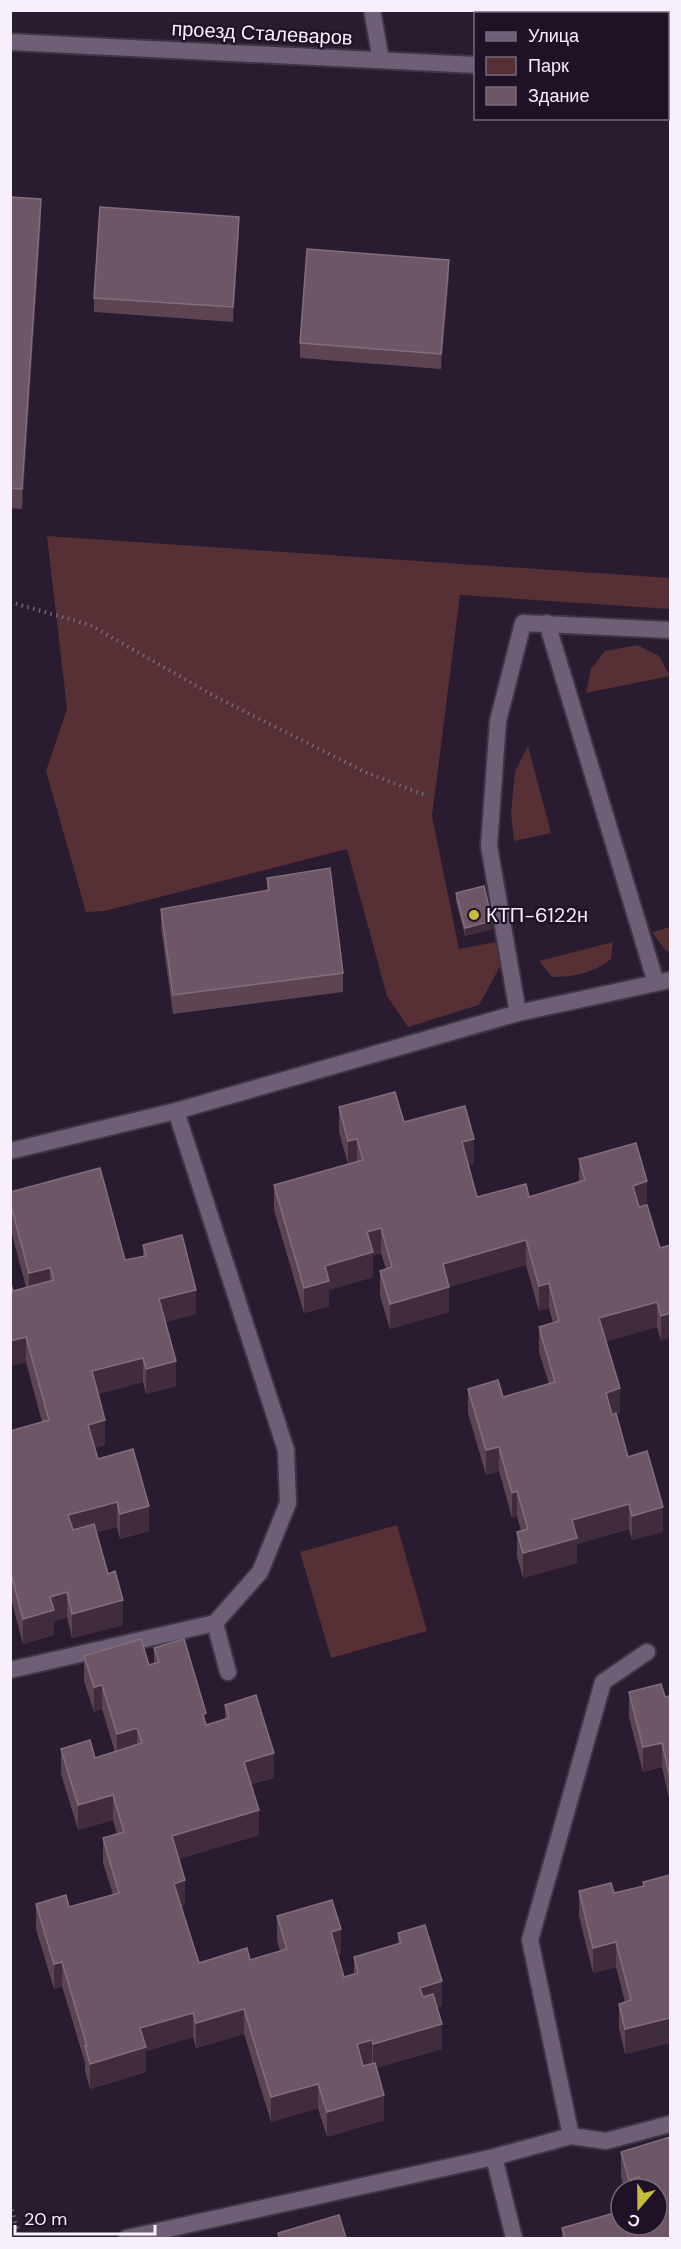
<svg xmlns="http://www.w3.org/2000/svg" width="681" height="2249" viewBox="0 0 681 2249" font-family="'DM Sans',sans-serif">
	<style>
		.green { fill: #563034 }
		.lines { fill: none; stroke-linecap: round; stroke-linejoin: round }
		.service-casing { stroke: #3f3545; stroke-width: 20 }
		.minor-casing { stroke: #3f3545; stroke-width: 20 }
		.path { stroke: #73677a; stroke-width: 4; stroke-dasharray: 1.5 4.5; stroke-linecap: butt }
		.service { stroke: #6e5f77; stroke-width: 16 }
		.minor { stroke: #6e5f77; stroke-width: 16 }
		.wall { fill: #5c4453 }
		.shaded-wall { fill: #402c3d }
		.building { fill: #6d5665; stroke: #826e7d; stroke-width: 1.5 }
		.poi-dot { fill: #c6bb3c; stroke: #1f1226; stroke-width: 2 }
		.labels { text-anchor: middle; dominant-baseline: central; stroke-width: 4.5; stroke-linejoin: round; paint-order: stroke }
		.street-label { font-size: 20px; fill: #f8effd; stroke: #1f1226 }
		.poi-label { font-size: 20px; fill: #f8effd; stroke: #1f1226; text-anchor: start }
	</style>
	<rect width="100%" height="100%" fill="#291b30"/>
	<path class="green" d="M47 536 670 578V609L460 595 432 816 459 949 495 942 503 961 479 1005 408 1027 387 996 347 849 105 911 86 912 46 771 67 709Z
		M637 645 659 656 670 676 586 693 591 669 605 651Z
		M528 746 551 833 514 841 511 813 515 772Z
		M670 927V952L665 950 652 932Z
		M613 942 611 959C594 973 574 977 552 977L539 961Z
		M397 1525 427 1631 331 1658 300 1552Z"/>
	<g class="lines">
		<defs>
			<path id="service" d="M547 623 656 983
				M518 1013 489 846 498 721 523 623 670 630
				M176 1111 286 1450 288 1503 260 1572 215 1623 228 1672
				M10 1151 176 1111 518 1013 670 980
				M10 1670 215 1623
				M571 2136 606 2141 670 2124
				M127 2238 494 2157
				M514 2238 494 2157 571 2136 530 1940 603 1682 647 1652"/>
			<path id="minor" d="M372 10 381 60
				M10 42 476 65
				M668 75 670 76"/>
		</defs>
		<use href="#service" class="service-casing"/>
		<use href="#minor" class="minor-casing"/>
		<path class="path" d="M10 602 90 625 216 697 365 772 427 796
			M10 2204 20 2238"/>
		<use href="#service" class="service"/>
		<use href="#minor" class="minor"/>
	</g>
	<path class="wall" d="M10 197 41 218 22 509 10 508Z
		M239 232 233 322 94 312V298Z
		M449 275 441 369 300 358V343Z
		M267 878 343 973V992L173 1014 161 928V909L267 891Z
		M456 893 492 929 465 936 456 901Z
		M339 1107 404 1122 474 1164 468 1165 477 1197H529L579 1182V1159L647 1206 660 1248 670 1245 661 1341 657 1327 606 1341 620 1413 616 1414 628 1457 663 1532 632 1540 629 1529 577 1544V1563L523 1578 517 1557V1532L521 1531 517 1516 512 1518 499 1471 486 1475 468 1413V1389L503 1397 549 1384 539 1352V1327L553 1323 549 1308 539 1311 526 1265 449 1287V1312L390 1329 380 1296V1271L386 1269 381 1253 373 1255V1277L329 1290V1306L304 1313 274 1210V1185L348 1164 339 1132Z
		M10 1192 125 1260 143 1256V1245L196 1314 165 1322 176 1386 146 1394 143 1382 98 1394 105 1445 94 1448 98 1459 149 1531 120 1539 117 1527 97 1532 123 1625 72 1638 67 1617 54 1621V1635L23 1644 10 1595V1431L42 1422 26 1362 10 1366V1280L13 1291 26 1287 10 1227Z
		M154 1648 206 1725 225 1720V1705L274 1778 251 1784 259 1835 178 1859 185 1905 181 1907 199 1963 250 1960 280 1951 277 1940V1916L341 1954 338 1955 344 1977 354 1974V1957L398 1944V1933L442 2006 437 2008 442 2049 376 2068 384 2120 327 2137 318 2108 271 2122 244 2034 196 2048 193 2037 146 2051V2072L90 2089 85 2071V2063L62 1986 54 1989 36 1929V1904L69 1907 113 1895 103 1863V1838L117 1834 113 1820 78 1830 61 1774V1749L95 1758 115 1752 102 1709 94 1712 84 1681V1656L149 1665 154 1664Z
		M629 1692 665 1697 670 1696V1803L662 1767 643 1772 629 1717Z
		M670 1875V2043L625 2054 619 2028V2004L625 2002 616 1967 593 1973 579 1916V1891L614 1893 643 1886V1882Z
		M670 2137V2238H562V2228L657 2225V2189H624L621 2177V2152Z"/>
	<path class="shaded-wall" d="M41 199V218L22 509V489Z
		M239 217V232L233 322V307Z
		M449 260V275L441 369V354Z
		M492 921V929L465 936V928Z
		M357 1139V1164L348 1166V1141Z
		M474 1139V1164L462 1167V1142Z
		M647 1181V1206L633 1211V1186Z
		M381 1228V1253L373 1255V1277L329 1290V1306L304 1313V1288L325 1266 367 1232Z
		M526 1240V1265L443 1289V1264Z
		M50 1268V1293L29 1298V1273Z
		M549 1283V1308L539 1311V1286Z
		M449 1287V1312L390 1329V1304Z
		M196 1290V1314L159 1324V1299Z
		M657 1302V1327L599 1343V1318Z
		M670 1313V1338L661 1341V1316Z
		M26 1337V1362L10 1366V1341Z
		M143 1358V1382L92 1396V1371Z
		M176 1361V1386L146 1394V1369Z
		M620 1388V1413L606 1417V1393Z
		M105 1420V1445L88 1450V1425Z
		M499 1447V1471L486 1475V1450Z
		M517 1491V1516L512 1518V1493Z
		M117 1502V1527L68 1540V1515Z
		M629 1504V1529L577 1544V1563L523 1578V1553L572 1520Z
		M149 1506V1531L120 1539V1514Z
		M663 1507V1532L632 1540V1516Z
		M67 1592V1617L54 1621V1635L23 1644V1619L50 1597Z
		M123 1600V1625L72 1638V1614Z
		M102 1685V1709L94 1712V1687Z
		M137 1728V1753L117 1759V1734Z
		M662 1743V1767L643 1772V1747Z
		M274 1753V1778L244 1786V1762Z
		M113 1795V1820L78 1830V1805Z
		M259 1810V1835L172 1861V1836Z
		M185 1880V1905L174 1909V1884Z
		M341 1929V1954L331 1957V1932Z
		M616 1942V1967L593 1973V1948Z
		M62 1962V1986L54 1989V1964Z
		M442 1981V2006L420 2013V1988Z
		M244 2009V2034L196 2048V2023Z
		M193 2013V2037L146 2051V2072L90 2089V2064L140 2028Z
		M670 2018V2043L625 2054V2029Z
		M442 2024V2049L373 2069V2044Z
		M372 2040V2065L357 2069V2044Z
		M318 2084V2108L271 2122V2097Z
		M384 2095V2120L327 2137V2112Z
		M639 2177V2189H629V2180Z"/>
	<path class="building" d="M10 197 41 199 22 489 10 488Z
		M100 207 239 217 233 307 94 298Z
		M307 249 449 260 441 354 300 343Z
		M330 868 343 973 173 995 161 909 269 890 267 878Z
		M484 886 492 921 465 928 456 893Z
		M395 1092 404 1122 465 1106 474 1139 462 1142 477 1197 526 1184 529 1197 585 1180 579 1159 636 1143 647 1181 633 1186 639 1207 647 1205 660 1248 670 1245V1313L661 1316 657 1302 599 1318 620 1388 606 1393 612 1415 616 1413 628 1457 647 1451 663 1507 632 1516 629 1504 572 1520 577 1538 523 1553 517 1532 528 1529 517 1491 512 1493 499 1447 486 1450 468 1389 498 1380 503 1397 555 1382 539 1327 559 1321 549 1283 539 1286 526 1240 443 1264 449 1287 390 1304 380 1271 392 1267 381 1228 367 1232 373 1252 325 1266 329 1281 304 1288 274 1185 363 1160 357 1139 348 1141 339 1107Z
		M100 1168 125 1260 146 1256 143 1245 182 1235 196 1290 159 1299 176 1361 146 1369 143 1358 92 1371 105 1420 88 1425 98 1459 133 1449 149 1506 120 1514 117 1502 68 1515 73 1530 94 1524 108 1574 115 1571 123 1600 72 1614 67 1592 50 1597 54 1610 23 1619 10 1570V1431L49 1420 26 1337 10 1341V1280L13 1291 54 1280 50 1268 29 1273 10 1202V1192Z
		M141 1639 149 1665 159 1662 154 1648 184 1639 206 1713 203 1715 206 1725 229 1718 225 1705 256 1695 274 1753 244 1762 259 1810 172 1836 185 1880 174 1884 199 1963 247 1948 250 1960 287 1949 277 1916 332 1900 341 1929 331 1932 344 1977 358 1973 354 1957 401 1943 398 1933 425 1925 442 1981 420 1988 423 1997 433 1994 442 2024 373 2044 372 2040 357 2044 363 2066 375 2063 384 2095 327 2112 318 2084 271 2097 244 2009 196 2023 193 2013 140 2028 146 2047 90 2064 85 2046H87L62 1962 54 1964 36 1904 66 1895 69 1907 119 1893 103 1838 124 1832 113 1795 78 1805 61 1749 90 1740 95 1758 142 1743 137 1728 117 1734 102 1685 94 1687 84 1656Z
		M661 1684 665 1697 670 1696V1778L662 1743 643 1747 629 1692Z
		M670 1875V2018L625 2029 619 2004 631 2000 616 1942 593 1948 579 1891 611 1883 614 1893 644 1886 643 1882Z
		M670 2137V2238H565L562 2228 621 2211V2225H657V2189H642L639 2177 629 2180 621 2152Z
		M339 2215 346 2238H279L278 2233Z"/>
	<circle class="poi-dot" cx="474" cy="915" r="6"/>
	<g class="labels">
		<g class="street-label">
			<text transform="translate(262 33) rotate(3)">проезд Сталеваров</text>
		</g>
		<g class="poi-label">
			<text x="486" y="915">КТП-6122н</text>
		</g>
	</g>
	<rect width="681" height="2249" fill="none" stroke="#f8effd" stroke-width="24"/>
	<rect x="474" y="12" width="195" height="108" fill="#1f1226" stroke="#766a7c" stroke-width="1.5"/>
	<rect x="486" y="32" width="30" height="9" fill="#6e5f77" stroke="#766a7c" stroke-width="1.5"/>
	<text x="528" y="42" font-size="18" fill="#f8effd">Улица</text>
	<rect x="486" y="57" width="30" height="18" fill="#563034" stroke="#766a7c" stroke-width="1.5"/>
	<text x="528" y="72" font-size="18" fill="#f8effd">Парк</text>
	<rect x="486" y="87" width="30" height="18" fill="#6d5665" stroke="#766a7c" stroke-width="1.5"/>
	<text x="528" y="102" font-size="18" fill="#f8effd">Здание</text>
	<g transform="translate(639 2207) rotate(200)"><circle r="28" fill="#1f1226" stroke="#766a7c" stroke-width="1.5"/>
	<path d="M0-4.5L10 22L0 15L-10 22Z" fill="#c6bb3c"/>
	<text y="-9" font-size="16" font-weight="bold" text-anchor="middle" fill="#f8effd">С</text>
	</g>
	<path d="M15 2225v9h140v-9" fill="none" stroke="#f8effd" stroke-width="3"/>
	<text x="24" y="2225" font-size="18" fill="#f8effd" stroke="#1f1226" stroke-width="4.5" paint-order="stroke">20 m</text>
</svg>
